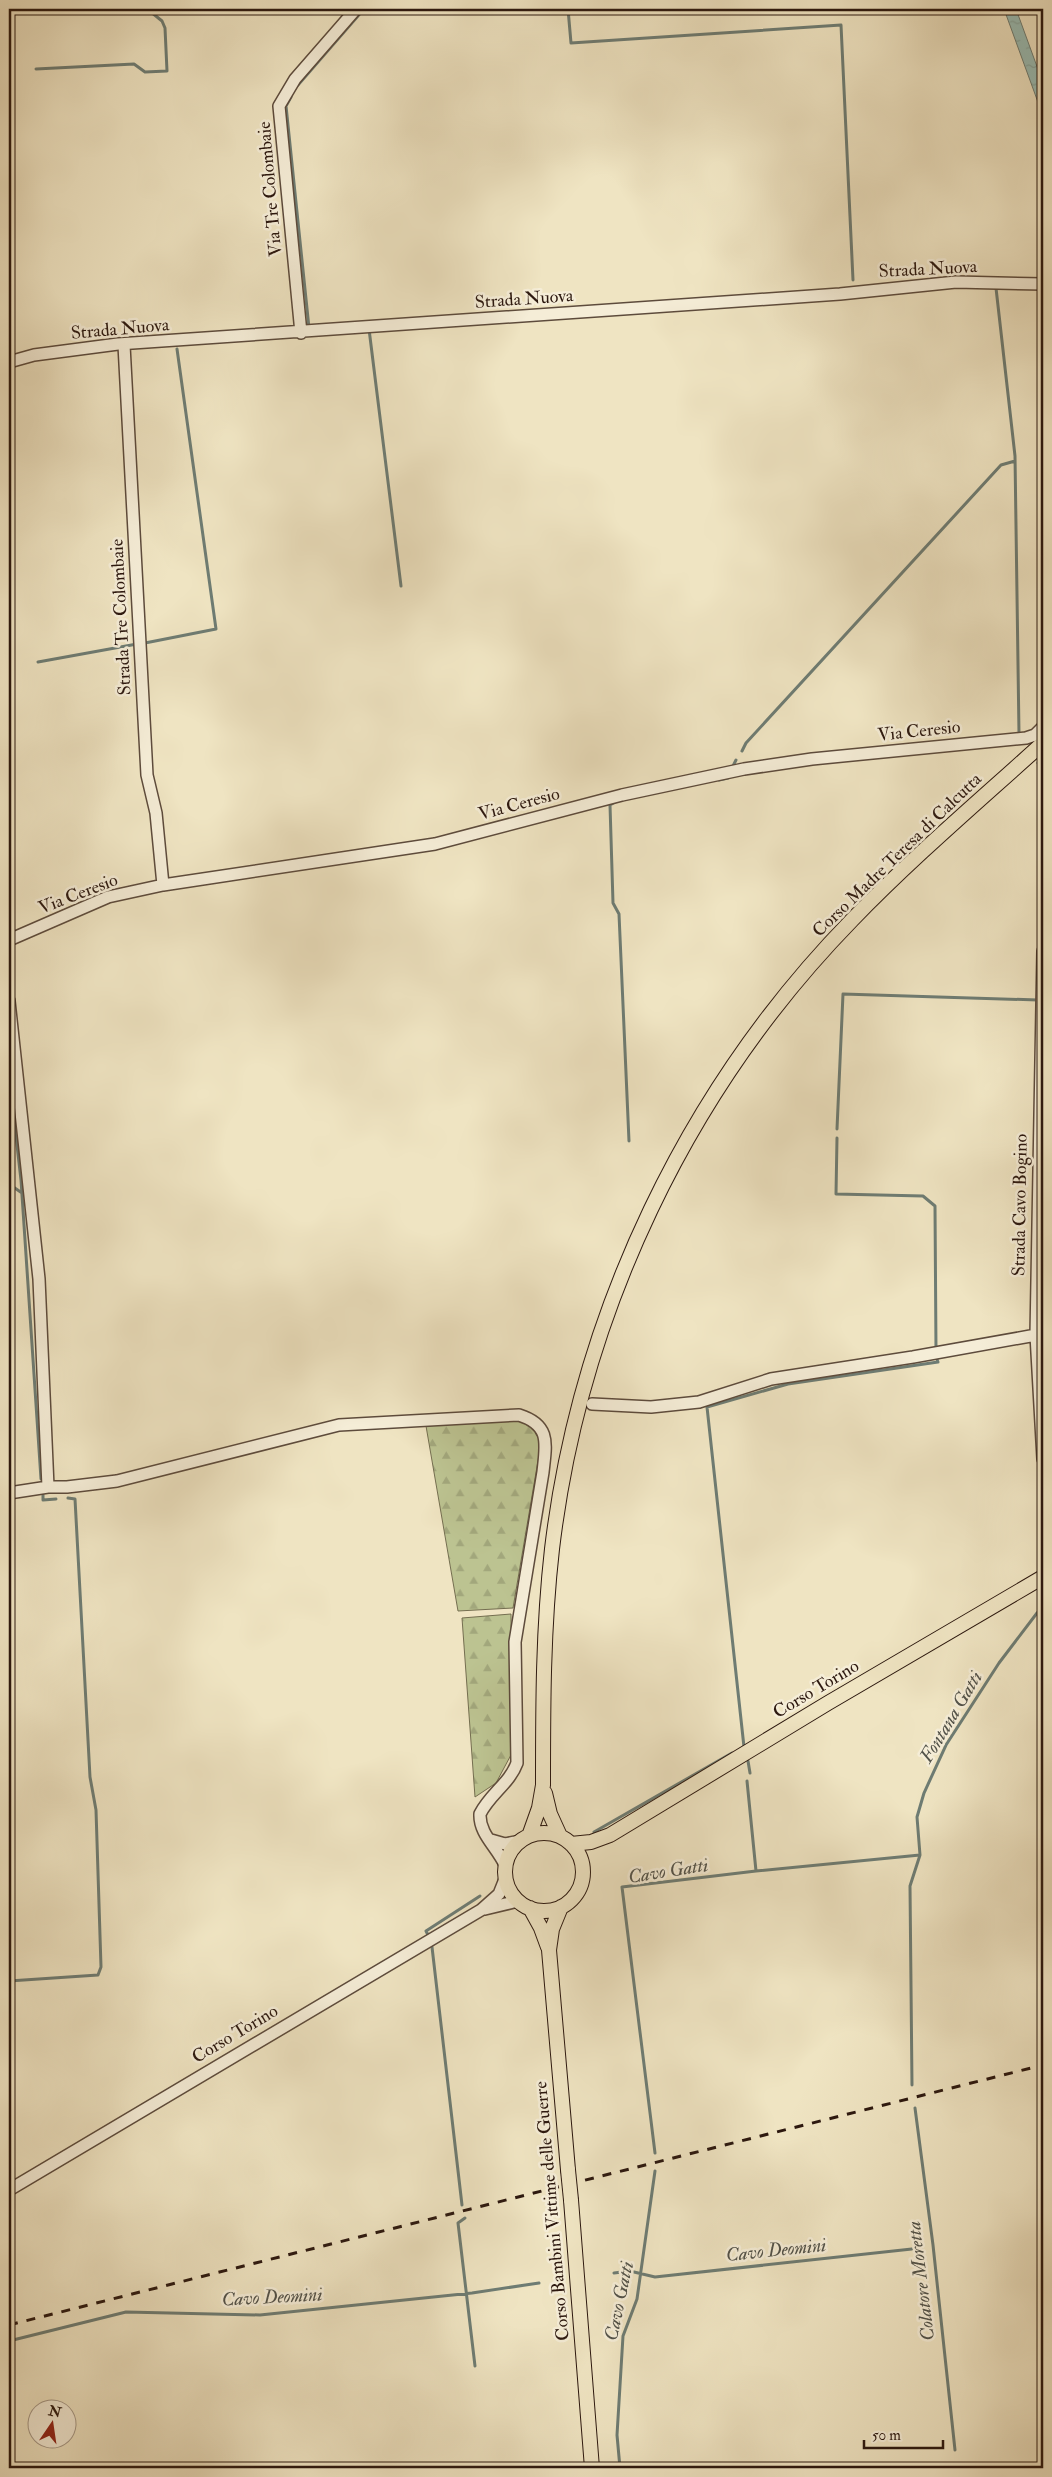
<svg xmlns="http://www.w3.org/2000/svg" width="1052" height="2477" viewBox="0 0 1052 2477" font-family="'IM FELL Double Pica',serif">
	<style>
		.forest { fill: url(#forest-firs); stroke: #746e50 }
		.water { fill: url(#water-ripples); stroke: #6e7c73 }
		.lines { fill: none; stroke-linecap: round; stroke-linejoin: round }
		.stream { stroke: #6e7c73; stroke-width: 3 }
		.minor-casing { stroke: #5d4b3c; stroke-width: 14 }
		.major-casing { stroke: #2c180f; stroke-width: 16 }
		.minor { stroke: #f5edd7; stroke-width: 11 }
		.major { stroke: #efe4c2; stroke-width: 14 }
		.rail { stroke: #2c180f; stroke-width: 3; stroke-dasharray: 9 9; stroke-linecap: butt }
		.major-bridge-casing { stroke: #2c180f; stroke-width: 16; stroke-linecap: butt }
		.major-bridge { stroke: #efe4c2; stroke-width: 14 }
		.labels { text-anchor: middle; dominant-baseline: central; stroke-width: 5; stroke-linejoin: round; paint-order: stroke }
		.street-label { font-size: 18px; fill: #2c180f; stroke: #f5edd7 }
		.water-label { font-size: 19px; font-style: italic; fill: #525249; stroke: #f5edd7 }
	</style>
	<defs>
		<pattern id="forest-firs" width="22" height="20" patternUnits="userSpaceOnUse" patternTransform="scale(1.25)"><rect width="22" height="20" fill="#bcc391"/><path d="M5 1l3.5 6h-7zM16 11l3.5 6h-7z" fill="#a2a77c"/></pattern>
		<pattern id="water-ripples" width="26" height="14" patternUnits="userSpaceOnUse" patternTransform="scale(1.25)"><rect width="26" height="14" fill="#9abeb6"/><path d="M2 4q2-2 4 0t4 0M15 11q2-2 4 0t4 0" fill="none" stroke="#85a39b"/></pattern>
	</defs>
	<rect width="100%" height="100%" fill="#efe4c2"/>
	<filter id="stains"><feTurbulence type="fractalNoise" baseFrequency=".004" numOctaves="4"/><feColorMatrix values="0 0 0 0 .2 0 0 0 0 .09 0 0 0 0 .02 0 0 0 .5 -.17"/></filter>
	<radialGradient id="worn" r=".72"><stop offset=".6" stop-color="#630" stop-opacity="0"/><stop offset="1" stop-color="#630" stop-opacity=".3"/></radialGradient>
	<path class="forest" d="M515 1420 532 1425 541 1443 513 1608 458 1611 426 1426Z
		M511 1614 512 1753 496 1783 475 1797 462 1618Z"/>
	<path class="water" d="M1004 9H1016L1043 83V116Z"/>
	<g class="lines">
		<path class="stream" d="M568 9 571 43 841 25 853 280
			M36 69 134 64 145 72 167 71 165 28 162 21 151 12V9
			M298 85 364 9
			M291 97 286 106 309 328
			M996 288 1015 456 1019 734
			M369 329 401 586
			M145 643 216 629 177 349
			M38 662 137 644
			M742 751 746 743 1001 465 1015 461
			M1038 763 1043 772 1039 951
			M732 768 736 760
			M719 780 728 778
			M617 801 610 805 613 903 619 914 629 1141
			M9 1075 21 1180 41 1479
			M837 1129 843 994 1038 1000V997
			M837 1138 836 1194 923 1196 935 1206 936 1350
			M9 1184 22 1193
			M43 1495V1500L56 1499
			M742 1748 744 1747 707 1407 788 1384 938 1362 936 1357
			M748 1761 750 1773
			M747 1781 756 1871
			M594 1832 732 1753
			M429 1937 426 1931 480 1896
			M432 1947 462 2205
			M9 1981 98 1975 101 1967 96 1810 90 1777 75 1499 68 1498
			M912 2085 910 1886 920 1855 917 1817 924 1793 946 1745 999 1663 1037 1613 1043 1608
			M915 2108 933 2245 955 2450
			M655 2153 622 1887 756 1871 920 1855
			M465 2218 458 2223 475 2366
			M634 2272 655 2277 921 2248
			M614 2273 622 2272
			M9 2341 126 2312 260 2315 472 2293 539 2283
			M620 2468 617 2435 623 2336 637 2299 655 2171"/>
		<defs>
			<path id="minor" d="M301 333 279 106 295 79 356 9
				M124 345 147 775 156 813 163 885
				M9 362 34 355 118 344 840 294 956 282 1043 284
				M9 940 108 897 163 885 435 844 622 795 744 769 812 759 1026 738 1035 735 1043 727
				M1043 951 1036 1335 1043 1459
				M9 1001 39 1279 48 1487
				M592 1404 651 1407 699 1402 771 1379 913 1357 1036 1335
				M9 1493 48 1487H67L117 1481 339 1425 519 1415C551 1425 546 1444 543 1472L515 1642 517 1763C509 1784 490 1794 480 1814 479 1834 497 1847 505 1865
				M491 1840 505 1844 520 1841
				M485 1909 518 1901
				M9 2190 481 1910 499 1894 505 1879"/>
			<path id="major" d="M545 1793 550 1814 560 1836
				M505 1872a39 39 0 1 1 78 0a39 39 0 1 1-78 0Z
				M529 1836 539 1808 543 1785C543 1706 543 1628 552 1549 580 1314 687 1089 852 920 912 858 979 801 1043 743
				M571 1844 591 1842 610 1835 828 1703 1043 1577
				M561 1907 552 1929 549 1950 568 2170
				M530 1908 541 1928 548 1947
				M571 2200 592 2468"/>
		</defs>
		<use href="#minor" class="minor-casing"/>
		<use href="#major" class="major-casing"/>
		<use href="#minor" class="minor"/>
		<use href="#major" class="major"/>
		<path class="rail" d="M9 2325 1043 2065"/>
		<defs>
			<path id="major-bridge" d="M568 2170 571 2200"/>
		</defs>
		<use href="#major-bridge" class="major-bridge-casing"/>
		<use href="#major-bridge" class="major-bridge"/>
	</g>
	<g class="labels">
		<g class="street-label">
			<text transform="translate(270 189) rotate(-95)">Via Tre Colombaie</text>
			<text transform="translate(928 269) rotate(-3)">Strada Nuova</text>
			<text transform="translate(524 299) rotate(-4)">Strada Nuova</text>
			<text transform="translate(120 329) rotate(-5)">Strada Nuova</text>
			<text transform="translate(121 617) rotate(-93)">Strada Tre Colombaie</text>
			<text transform="translate(919 731) rotate(-6)">Via Ceresio</text>
			<text transform="translate(519 804) rotate(-15)">Via Ceresio</text>
			<text transform="translate(897 855) rotate(-44)">Corso Madre Teresa di Calcutta</text>
			<text transform="translate(78 894) rotate(-21)">Via Ceresio</text>
			<text transform="translate(1020 1205) rotate(-89)">Strada Cavo Bogino</text>
			<text transform="translate(816 1689) rotate(-31)">Corso Torino</text>
			<text transform="translate(235 2034) rotate(-31)">Corso Torino</text>
			<text transform="translate(552 2211) rotate(-95)">Corso Bambini Vittime delle Guerre</text>
		</g>
		<g class="water-label">
			<text transform="translate(951 1717) rotate(-59)">Fontana Gatti</text>
			<text transform="translate(668 1871) rotate(-9)">Cavo Gatti</text>
			<text transform="translate(776 2250) rotate(-6)">Cavo Deomini</text>
			<text transform="translate(921 2281) rotate(-97)">Colatore Moretta</text>
			<text transform="translate(272 2297) rotate(-3)">Cavo Deomini</text>
			<text transform="translate(619 2301) rotate(-78)">Cavo Gatti</text>
		</g>
	</g>
	<rect width="1052" height="2477" fill="none" stroke="#efe4c2" stroke-width="30"/>
	<rect x="10" y="10" width="1032" height="2457" fill="none" stroke="#2c180f" stroke-width="2.5"/>
	<rect x="15" y="15" width="1022" height="2447" fill="none" stroke="#2c180f"/>
	<g transform="translate(52 2424) rotate(13)"><circle r="24" fill="#f5edd7" stroke="#a59887"/>
	<path d="M0-4L9 19L0 12L-9 19Z" fill="#8f2418"/>
	<text y="-8" font-size="14" font-weight="bold" text-anchor="middle" fill="#2c180f">N</text>
	</g>
	<path d="M864 2440v8h79v-8" fill="none" stroke="#2c180f" stroke-width="2.5"/>
	<text x="872" y="2440" font-size="15" fill="#2c180f" stroke="#f5edd7" stroke-width="4" paint-order="stroke">50 m</text>
	<rect width="100%" height="100%" filter="url(#stains)"/>
	<rect width="100%" height="100%" fill="url(#worn)"/>
</svg>
